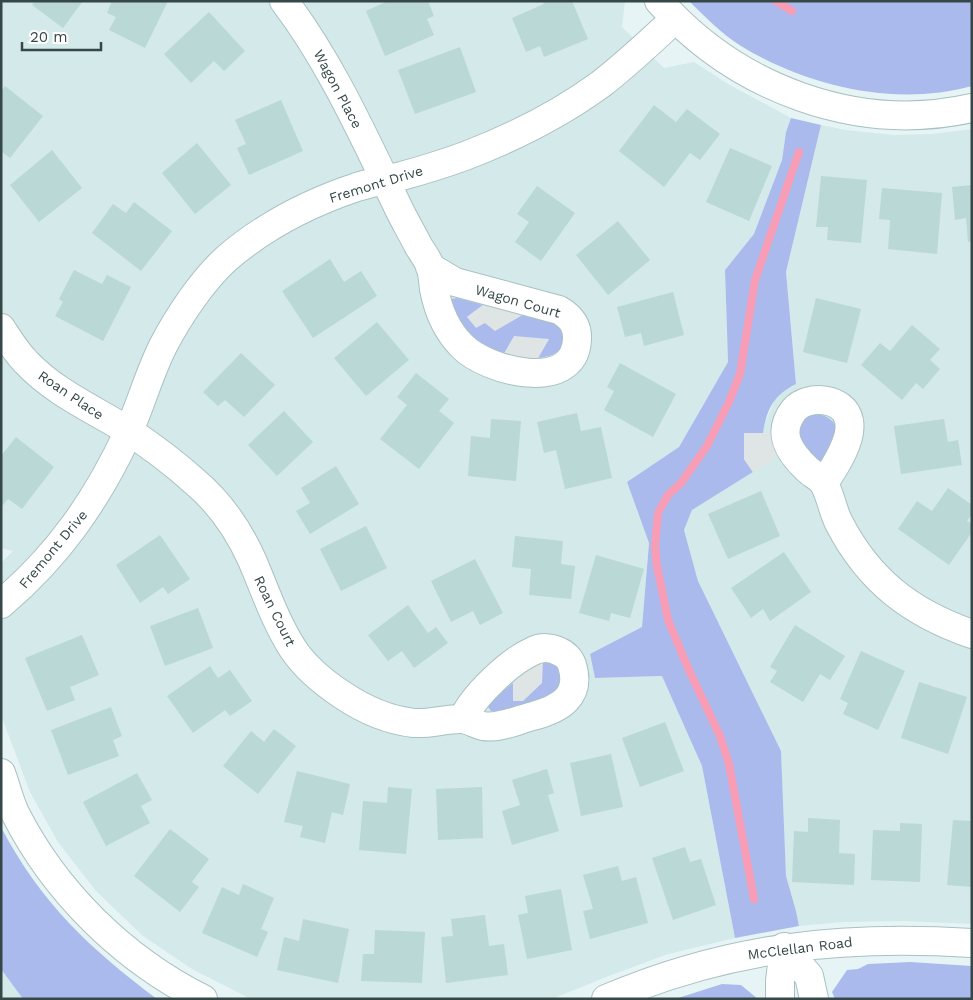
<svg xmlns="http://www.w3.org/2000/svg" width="973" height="1000" viewBox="0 0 973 1000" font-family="'Work Sans',sans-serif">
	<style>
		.residential { fill: #d4e9e9 }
		.green { fill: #abbaed }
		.parking { fill: #dfe5e5 }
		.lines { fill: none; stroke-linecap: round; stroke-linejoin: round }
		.stream { stroke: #f79db5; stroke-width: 8 }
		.building { fill: #bad8d6 }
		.minor-casing { stroke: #a8c1c1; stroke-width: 30 }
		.tertiary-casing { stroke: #a8c1c1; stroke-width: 30 }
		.minor { stroke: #fff; stroke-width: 28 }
		.tertiary { stroke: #fff; stroke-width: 28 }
		.labels { text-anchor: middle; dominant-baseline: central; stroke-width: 4; stroke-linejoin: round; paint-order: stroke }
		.street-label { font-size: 14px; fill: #354847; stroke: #fff }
	</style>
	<rect width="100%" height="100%" fill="#e6f4f5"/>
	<path class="residential" d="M1 1H625L622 27 664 68 694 62 728 84 791 118 786 132 782 160 754 235 725 270 728 362 679 447 627 482 649 543 642 627 590 655 595 678 662 676 702 766 735 938 668 954 606 977 552 999H251L192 969 143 936 96 891 58 842 30 792 1 715V563L13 551 1 548Z
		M821 125 845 130 894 135 932 134 972 129V924L905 921 843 922 799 926 796 911 786 876 781 751 698 581 684 530 692 510 753 472 765 423 775 399 783 391 796 384 786 272Z
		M1 969 23 999H1Z"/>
	<path class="green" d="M689 1H972V86C895 107 808 87 741 46 722 34 705 17 689 1Z
		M791 118 821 125 786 272 796 384C774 395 767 408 763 433H744V459L753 472 692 510 684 530 698 581 781 751 786 876 796 911 799 926 735 938 702 766 662 676 595 678 590 654 642 627 649 543 627 482 679 447 728 362 725 270 754 234 782 160 786 132Z
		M457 298 483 305 467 317 485 323 495 330 524 314 559 321 566 339C558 354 556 355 538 358L549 339 502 357 469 338 450 303 452 299Z
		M813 414C824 414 832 418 837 428V433L822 463 818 462 799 439V425L806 416Z
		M543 660C555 659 563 672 561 682 560 688 556 692 553 696L499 711H491L488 707 487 703 513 683V700Z
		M1 827C40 902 90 949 157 999H23L1 969Z
		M910 962 972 966V999H835L832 992 847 970 858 969 868 964Z
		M722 984 741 985 758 999H675Z"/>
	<path class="parking" d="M483 305 524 314 495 331 485 323 476 328 467 317Z
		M514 336 549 339 538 358 502 357Z
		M744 433H771L779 456 753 472 744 459Z
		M543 660 542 683 523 701H513V683Z"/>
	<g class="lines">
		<path class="stream" d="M776 1 792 11
			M754 899 729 764 720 736 688 668 668 620 657 566 655 546 658 513 668 495 681 483 707 446 729 402 740 374 755 280 799 152"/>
	</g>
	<path class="building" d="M35 1H83L63 28 32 5Z
		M112 1H168L145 48 109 30 116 17 107 13Z
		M388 1H428L434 16 427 19 434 35 385 56 366 11Z
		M543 1H572L588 39 544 57 540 46 526 52 512 18 544 4Z
		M209 12 245 51 224 71 214 61 191 83 164 54Z
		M460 47 476 92 415 114 398 70Z
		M5 86 43 116 10 158 1 151V92Z
		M281 100 303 151 249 175 237 148 246 144 235 120Z
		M654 105 676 122 687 109 720 134 700 160 690 153 664 187 619 151Z
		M197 143 231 185 195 214 162 173Z
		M730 148 772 166 749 221 706 202Z
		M52 150 82 188 39 222 10 185Z
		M821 176 867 180 861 243 827 240 828 227H816Z
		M972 185V241L968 242 966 218 955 220 952 187Z
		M537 186 575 213 541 261 515 242 529 222 517 214Z
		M882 188 942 193 937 254 888 249 890 220 879 219Z
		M134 202 172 231 141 271 92 233 113 204 126 213Z
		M618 221 650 260 608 295 576 255Z
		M330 259 344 282 361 271 377 296 313 338 282 291Z
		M74 270 102 284 107 275 131 287 103 341 55 316 63 302 59 299Z
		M673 292 684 335 644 346 641 333 625 337 617 307Z
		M816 298 861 309 847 363 803 352Z
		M377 322 409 360 366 396 334 358Z
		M912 325 940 349 930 360 940 369 923 389 916 383 902 400 861 365 880 343 890 351Z
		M241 353 275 385 244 417 225 400 218 406 203 392Z
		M620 363 676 394 653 437 604 410 614 391 607 387Z
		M416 373 449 399 439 411 454 423 419 469 380 439 407 405 397 397Z
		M284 411 313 442 277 476 248 445Z
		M577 413 581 431 601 427 612 478 565 489 556 450 544 453 537 422Z
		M491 419 521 421 516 481 468 476 471 436 490 438Z
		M944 419 948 442 958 440 962 465 901 474 894 426Z
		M16 437 54 467 22 509 8 499 2 506H1V456Z
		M336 466 359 504 310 534 296 511 310 503 301 488Z
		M948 488 972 505V514L967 521 972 524V532L949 565 898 529 917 501 932 511Z
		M761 491 780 536 728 559 708 514Z
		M366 526 387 568 341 591 320 549Z
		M160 535 190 579 168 594 163 587 140 603 116 565Z
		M515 536 563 541 561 564 575 566 571 599 529 595 531 569 512 567Z
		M784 552 811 592 770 621 763 609 751 618 731 588Z
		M596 555 644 569 630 618 611 613 609 621 579 613Z
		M475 559 503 613 480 625 473 611 451 622 431 581Z
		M408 605 428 633 436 627 448 643 414 668 402 651 388 661 368 635Z
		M198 608 213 648 165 666 150 626Z
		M795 625 845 656 830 680 820 674 803 702 770 682 777 671 770 667Z
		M82 635 99 675 70 687 75 700 47 711 25 658Z
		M861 651 905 671 878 730 843 714 848 703 840 699Z
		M210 666 218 678 230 670 252 701 230 716 225 710 193 733 167 696Z
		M919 682 967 697 948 754 901 738Z
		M111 707 122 736 113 740 119 756 68 775 51 730Z
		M665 722 684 771 640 787 622 738Z
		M274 729 296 746 258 794 223 766 251 731 264 742Z
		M611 754 623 807 581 816 570 763Z
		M547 769 554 793 548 795 559 831 512 845 502 811 520 805 512 780Z
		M297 771 350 784 343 815 332 812 325 843 300 837 303 826 284 822Z
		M137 773 152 800 141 806 150 823 106 846 83 802Z
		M388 787 412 789 406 854 359 850 363 801 387 803Z
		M482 787 483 838 438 840 436 789Z
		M808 818 840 820 839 853 855 854 854 885 792 882 794 831 808 832Z
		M953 820 972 821V887L947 885Z
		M900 823 922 824 920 882 871 880 873 830 900 831Z
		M170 829 209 859 192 882 199 887 180 912 134 876Z
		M685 847 690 862 701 859 716 905 673 920 652 858Z
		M618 866 622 881 636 877 648 923 590 939 583 911 593 909 583 875Z
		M243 884 274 898 261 929 268 932 257 957 202 933 222 887 239 895Z
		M561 889 572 950 527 959 518 915 528 913 525 896Z
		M485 915 489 946 504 944 508 975 446 983 441 937 453 936 451 919Z
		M303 919 349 929 338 983 277 970 284 937 299 941Z
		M375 930 425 932 422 983 361 981 363 954H374Z"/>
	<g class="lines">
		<defs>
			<path id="minor" d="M284 1C331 63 364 137 398 207 404 220 412 233 419 247 423 253 428 260 430 266 433 273 433 282 434 289 438 310 446 330 462 346 486 371 574 394 577 340 578 325 571 317 559 310L455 282 430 267
				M659 1C736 88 856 134 972 108
				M1 328C9 340 16 352 26 362 54 392 93 409 127 430 150 445 174 463 194 481 219 502 239 531 252 560 265 590 275 621 293 649 305 667 323 682 341 694 363 709 387 720 414 723 430 724 445 719 461 719 468 719 475 724 483 726 499 729 517 720 533 716 559 709 582 697 572 665 570 659 565 654 560 652 551 647 541 647 533 651 510 661 473 696 463 719
				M824 483C834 468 853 440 849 421 845 397 807 394 794 410 776 433 789 452 807 469 812 474 821 478 824 484 830 493 833 512 839 523 869 581 911 613 972 634
				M1 604C58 556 97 500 128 433 141 404 149 374 163 346 178 317 202 281 226 259 264 226 309 203 357 187 370 183 384 180 398 177 420 171 443 164 465 156 512 138 560 114 601 84 627 64 651 41 675 19
				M784 947 809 976 814 999
				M780 999V981L784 947"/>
			<path id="tertiary" d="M1 773C6 786 9 800 15 813 55 892 123 959 203 999
				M606 999C728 947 841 935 972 943"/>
		</defs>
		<use href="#minor" class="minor-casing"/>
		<use href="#tertiary" class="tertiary-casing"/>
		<use href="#minor" class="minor"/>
		<use href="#tertiary" class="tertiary"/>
	</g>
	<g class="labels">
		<g class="street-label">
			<text transform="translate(338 89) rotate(62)">Wagon Place</text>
			<text transform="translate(376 184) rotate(-17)">Fremont Drive</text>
			<text transform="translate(518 301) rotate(16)">Wagon Court</text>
			<text transform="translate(71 395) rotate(34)">Roan Place</text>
			<text transform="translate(53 549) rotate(-50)">Fremont Drive</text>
			<text transform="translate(275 611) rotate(64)">Roan Court</text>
			<text transform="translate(800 948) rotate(-7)">McClellan Road</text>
		</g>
	</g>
	<rect width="973" height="1000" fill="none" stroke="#354847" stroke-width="5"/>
	<path d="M22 42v8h79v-8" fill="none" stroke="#354847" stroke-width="2.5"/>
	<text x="30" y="42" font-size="15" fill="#354847" stroke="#ffffff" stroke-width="4" paint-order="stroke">20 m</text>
</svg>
